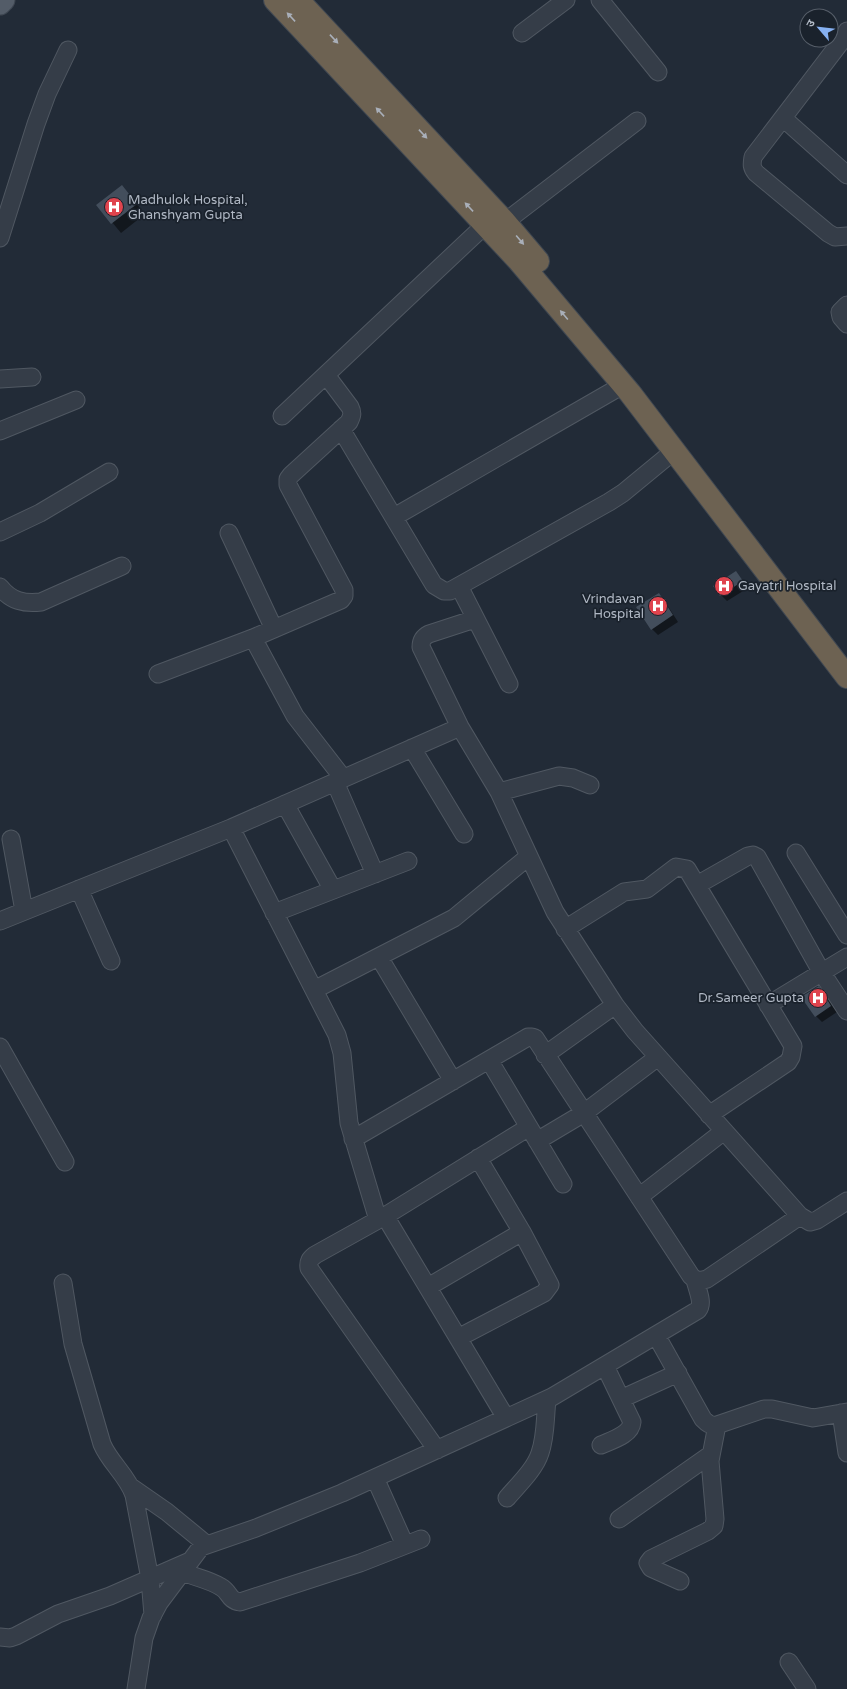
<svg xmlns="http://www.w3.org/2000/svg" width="847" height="1689" viewBox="0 0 847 1689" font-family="'Varela Round','Noto Sans Devanagari',sans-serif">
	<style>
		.shadow { fill: #0007 }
		.building { fill: #434e5c }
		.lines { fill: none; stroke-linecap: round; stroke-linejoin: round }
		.minor-casing { stroke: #505862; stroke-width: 19 }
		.major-casing { stroke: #3e4651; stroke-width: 23 }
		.highway-casing { stroke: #404852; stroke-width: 24 }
		.minor { stroke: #353d48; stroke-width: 17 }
		.major { stroke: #535c68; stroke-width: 21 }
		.highway { stroke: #6d6252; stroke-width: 22 }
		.oneway { fill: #a9afb9 }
		.labels { text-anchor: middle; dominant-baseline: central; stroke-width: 3.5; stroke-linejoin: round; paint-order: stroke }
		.poi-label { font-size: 13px; fill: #b0b8c4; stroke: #1a222c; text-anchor: start }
	</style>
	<rect width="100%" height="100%" fill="#222b37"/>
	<path class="shadow" d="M122 186 145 214 121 233 98 205Z
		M736 572 748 588 727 601 721 595Z
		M658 594 664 600 678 622 658 635 652 629Z
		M818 987 824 993 837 1012 822 1022 816 1016Z"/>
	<path class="building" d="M122 185 137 204 111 224 96 205Z
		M736 571 743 581 720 596 713 586Z
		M659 593 673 615 651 630 636 607Z
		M819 986 831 1006 815 1017 801 997Z"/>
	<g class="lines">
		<defs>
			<path id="minor" d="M600 0 658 72
				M847 31 843 39 753 157C752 164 751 167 756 173L828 233 835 237 847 236
				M522 33 566 0
				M783 118 847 175
				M505 222 637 121
				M0 238 36 124 47 94 68 50
				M847 305 840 312 841 317 847 324
				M0 379 32 377
				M282 416 485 225
				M341 429 434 585 444 591H450L609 502 623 493 674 451
				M0 431 76 400
				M394 517 623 385
				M0 532 40 513 109 472
				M229 533 274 629
				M459 586 509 684
				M0 587C11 601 24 604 41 602L122 566
				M475 619 429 634C423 637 421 640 421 647L460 727 499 792 555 912 615 1005 635 1031 800 1216 810 1222 817 1220 847 1201
				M253 638 295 716 343 778
				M158 674 253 638 341 600 344 596V590L288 485V479L291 475 349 422C352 416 353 413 350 407L326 375
				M412 748 464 834
				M335 782 375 874
				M499 792 559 776 573 778 590 785
				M285 804 333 890
				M231 828 337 1035 342 1053 349 1123 378 1220
				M11 839 24 911
				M796 853 847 935
				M697 885 748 856 753 855 757 857 822 973 847 1011
				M79 889 111 961
				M274 913 408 861
				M0 921 231 828 460 727
				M565 929 624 892 647 889 676 867 687 869 793 1046 791 1057 788 1062 709 1115
				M379 957 453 1081
				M314 990 454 918 528 857
				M768 1005 847 957
				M0 1047 65 1162
				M545 1055 615 1005
				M489 1060 563 1184
				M353 1139 528 1037H532L535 1038 691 1276C696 1281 700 1281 707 1279L800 1216
				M537 1141 584 1113 658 1057
				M639 1197 724 1131
				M385 1216 506 1418
				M63 1283 73 1344 102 1444C110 1463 127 1475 134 1495L150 1579 153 1615
				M428 1287 522 1232
				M656 1335 703 1419C707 1423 710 1426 717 1425L764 1409H772L813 1418 847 1412
				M458 1338 544 1293 550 1285 522 1232 478 1158
				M621 1399 678 1373
				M841 1413 847 1453
				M601 1445C612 1440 631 1435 632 1422L605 1366
				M437 1450 309 1268C308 1261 310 1259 315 1255L385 1216 529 1127
				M375 1478 405 1545
				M131 1487 167 1512 206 1544
				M507 1498C518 1485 535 1469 540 1453 546 1436 545 1417 547 1400
				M619 1519 710 1455
				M182 1572C195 1577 210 1580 221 1587 230 1592 228 1600 240 1602L360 1563 421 1539
				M680 1581 651 1568 648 1563 651 1559 708 1531 714 1526 715 1519 710 1461 717 1425
				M0 1637 10 1638 16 1636 58 1614 110 1596 190 1561
				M789 1662 807 1689
				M136 1689 144 1638 151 1618 159 1603 201 1547 256 1528 342 1493 552 1397 698 1310C704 1303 697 1289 695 1280"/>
			<path id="major" d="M0 4 4 0"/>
			<path id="highway" d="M275 0 518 260 630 393 847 677
				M298 0 505 222 538 261"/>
		</defs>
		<use href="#minor" class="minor-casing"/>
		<use href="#major" class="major-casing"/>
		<use href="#highway" class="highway-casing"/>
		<use href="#minor" class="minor"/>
		<use href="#major" class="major"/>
		<use href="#highway" class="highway"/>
	</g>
	<defs><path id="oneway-solid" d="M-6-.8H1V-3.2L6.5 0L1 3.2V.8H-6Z"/></defs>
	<g class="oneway">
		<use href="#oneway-solid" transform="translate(291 17) rotate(-133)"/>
		<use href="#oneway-solid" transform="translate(334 39) rotate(47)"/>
		<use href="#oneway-solid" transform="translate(380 112) rotate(-133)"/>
		<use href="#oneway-solid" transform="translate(423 134) rotate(47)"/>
		<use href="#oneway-solid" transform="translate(469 207) rotate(-133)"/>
		<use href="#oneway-solid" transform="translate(520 240) rotate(50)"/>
		<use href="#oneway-solid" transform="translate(564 315) rotate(-130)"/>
	</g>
	<defs>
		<symbol id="hospital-disc" viewBox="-11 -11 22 22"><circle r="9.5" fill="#e0444e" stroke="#1a222c"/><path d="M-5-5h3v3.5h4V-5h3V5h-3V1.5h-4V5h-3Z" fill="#fff"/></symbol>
	</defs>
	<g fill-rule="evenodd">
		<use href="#hospital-disc" x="103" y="196" width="22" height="22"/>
		<use href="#hospital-disc" x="713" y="575" width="22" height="22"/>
		<use href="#hospital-disc" x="647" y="595" width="22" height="22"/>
		<use href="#hospital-disc" x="807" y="987" width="22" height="22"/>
	</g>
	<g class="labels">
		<g class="poi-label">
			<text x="128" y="200">Madhulok Hospital,<tspan x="128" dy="15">Ghanshyam Gupta</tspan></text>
			<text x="738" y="586">Gayatri Hospital</text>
			<text x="644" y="599" text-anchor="end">Vrindavan<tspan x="644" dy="15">Hospital</tspan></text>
			<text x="804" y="998" text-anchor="end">Dr.Sameer Gupta</text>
		</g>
	</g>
	<g transform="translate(819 28) rotate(298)"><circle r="19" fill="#1a222c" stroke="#565e69"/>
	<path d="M0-3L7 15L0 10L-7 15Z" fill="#86b1f2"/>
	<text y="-6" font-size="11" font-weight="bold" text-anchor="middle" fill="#b0b8c4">उ</text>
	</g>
</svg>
